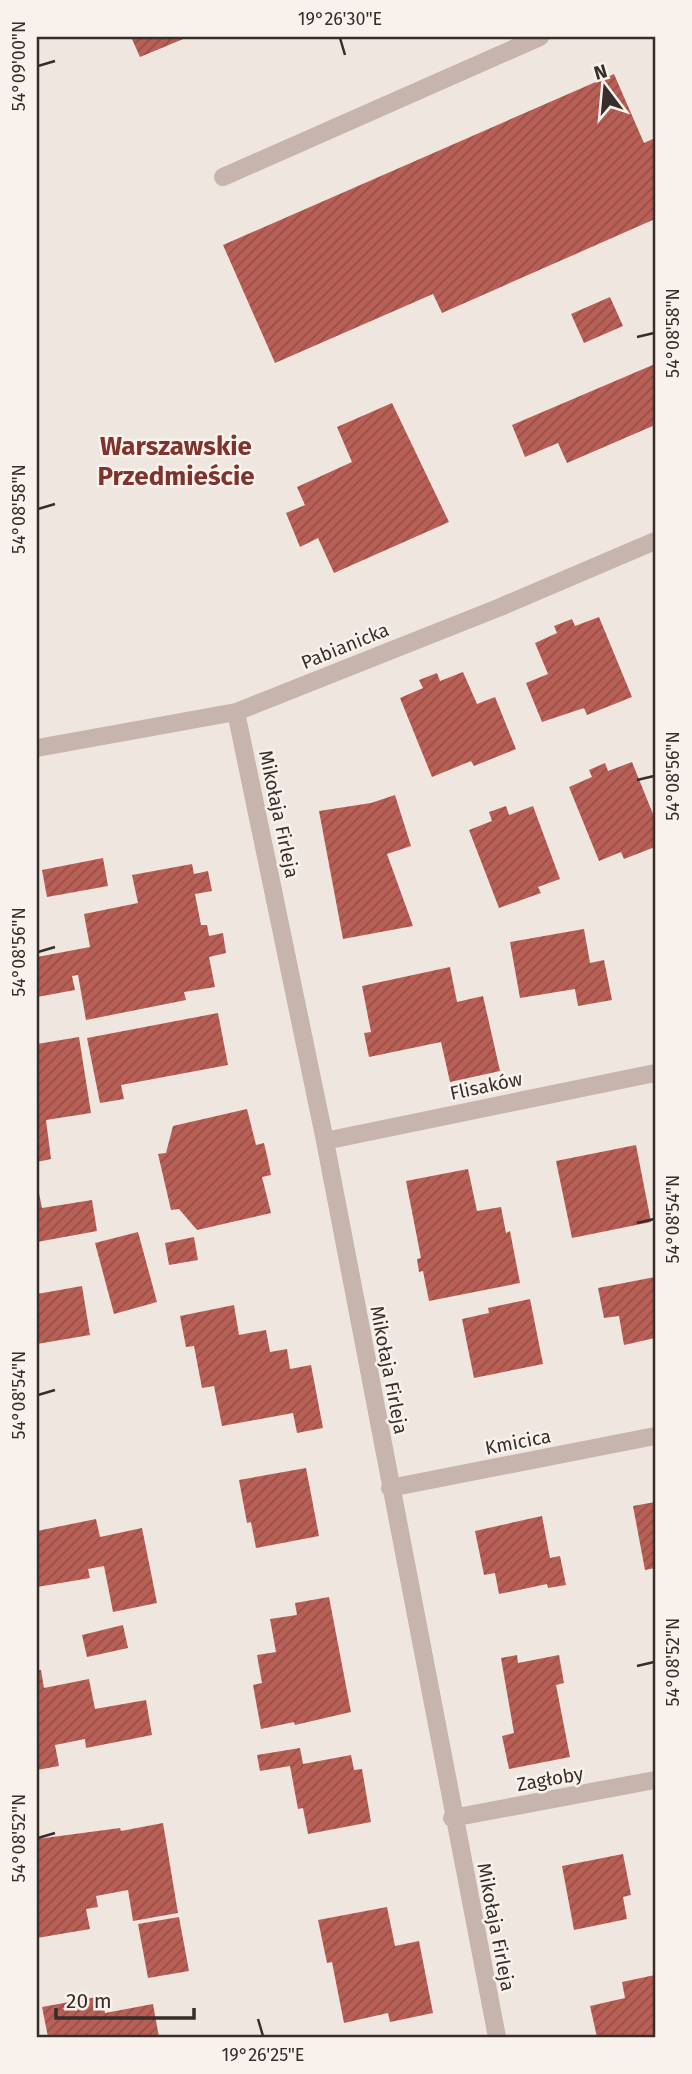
<svg xmlns="http://www.w3.org/2000/svg" width="692" height="2074" viewBox="0 0 692 2074" font-family="'Fira Sans',sans-serif">
	<style>
		.building { fill: url(#building-hatch) }
		.lines { fill: none; stroke-linecap: round; stroke-linejoin: round }
		.minor { stroke: #c7b5ad; stroke-width: 18 }
		.ticks { fill: none; stroke: #372d2b; stroke-width: 2.5 }
		.labels { text-anchor: middle; dominant-baseline: central; stroke-width: 5; stroke-linejoin: round; paint-order: stroke }
		.street-label { font-size: 19px; fill: #372d2b; stroke: #f8f1ec }
		.district-label { font-size: 26px; font-weight: bold; fill: #7d342d; stroke: #f8f1ec }
		.neatline { fill: none; stroke: #372d2b; stroke-width: 2.5 }
		.ticks-label { font-size: 18px; text-anchor: middle; fill: #372d2b }
	</style>
	<defs>
		<pattern id="building-hatch" width="6" height="6" patternUnits="userSpaceOnUse" patternTransform="scale(1.75)"><rect width="6" height="6" fill="#b85f56"/><path d="M-1 1l2-2M0 6l6-6M5 7l2-2" fill="none" stroke="#964f47"/></pattern>
	</defs>
	<rect width="100%" height="100%" fill="#f0e6e0"/>
	<path class="building" d="M131 37H188L140 57Z
		M614 74 644 143 655 138V219L442 313 433 294 275 363 223 245Z
		M610 297 623 326 584 343 571 314Z
		M655 364V425L567 463 558 443 525 457 512 425Z
		M392 403 449 522 334 573 318 538 300 547 286 513 305 505 297 487 352 462 337 427Z
		M599 617 632 697 587 715 584 708 542 722 526 683 548 674 535 643 557 633 554 626 572 619 575 626Z
		M463 672 477 704 495 697 516 749 474 766 471 761 432 777 400 698 423 688 419 680 437 673 440 681Z
		M632 762 655 819V847L624 859 621 852 599 861 569 787 592 777 589 770 605 763 608 771Z
		M395 795 411 846 387 854 413 926 343 939 319 811 371 803Z
		M506 806 509 815 533 806 560 879 538 887 541 893 499 908 469 830 492 821 489 812Z
		M103 858 108 886 47 897 42 870Z
		M192 864 194 874 208 871 212 891 195 894 201 925H207L209 936 223 933 226 953 209 957 215 987 184 992 186 1000 86 1020 78 975 72 976 75 990 37 997V957L90 947 84 914 138 903 132 875Z
		M584 929 590 963 604 960 612 1000 578 1006 575 989 520 998 510 942Z
		M450 967 457 1002 483 996 500 1071 450 1082 441 1042 369 1057 364 1033 371 1032 362 986Z
		M218 1013 228 1065 121 1085 124 1099 100 1103 87 1038Z
		M79 1037 91 1113 46 1120 51 1159 37 1162V1044Z
		M247 1109 256 1145 264 1143 268 1160 271 1175 262 1177 271 1213 197 1230 179 1209 171 1210 158 1154 166 1153 173 1126Z
		M636 1145 651 1222 572 1238 556 1161Z
		M468 1169 477 1211 501 1207 506 1233 510 1231 520 1283 429 1301 423 1271 419 1272 417 1259 421 1258 406 1181Z
		M37 1183 42 1208 92 1200 97 1231 37 1242Z
		M138 1232 157 1302 114 1314 95 1243Z
		M194 1237 198 1260 169 1265 165 1243Z
		M655 1277V1338L624 1345 619 1316 604 1318 598 1288Z
		M82 1286 90 1335 37 1344V1294Z
		M530 1299 543 1364 474 1378 462 1319 489 1313 488 1308Z
		M234 1305 239 1335 266 1330 270 1352 287 1349 290 1369 311 1365 323 1428 297 1433 293 1413 222 1426 214 1386 202 1388 194 1346 186 1347 180 1316Z
		M306 1468 319 1536 256 1548 251 1522 247 1523 239 1480Z
		M655 1502V1568L645 1570 633 1506Z
		M542 1516 550 1558 560 1556 566 1585 548 1588 547 1584 499 1594 495 1573 484 1575 475 1531Z
		M96 1519 100 1537 142 1528 157 1603 113 1612 104 1566 88 1569 90 1578 37 1587V1531Z
		M329 1597 351 1712 295 1725 294 1722 261 1729 253 1685 262 1683 257 1655 276 1652 270 1619 297 1615 295 1603Z
		M123 1625 128 1648 87 1657 82 1635Z
		M517 1655 518 1663 559 1655 564 1683 556 1685 570 1757 509 1769 502 1736 514 1733 501 1658Z
		M37 1670H41L44 1688 89 1679 95 1709 146 1700 152 1735 86 1748 85 1739 55 1745 59 1766 37 1770Z
		M300 1748 303 1764 351 1755 354 1770 362 1769 371 1822 308 1834 303 1808 298 1809 290 1766 260 1771 257 1755Z
		M163 1823 178 1913 133 1921 128 1890 96 1896 98 1907 86 1909 90 1929 37 1938V1839L120 1828 121 1831Z
		M623 1854 631 1895 623 1897 627 1919 574 1930 562 1866Z
		M387 1907 395 1946 419 1941 433 2013 390 2022 388 2013 344 2023 332 1962 327 1963 318 1920Z
		M179 1917 189 1971 148 1978 138 1924Z
		M655 1975V2037H597L590 2006 625 1998 622 1982Z
		M102 1996 105 2013 153 2004 159 2037H48L42 2007Z"/>
	<g class="lines">
		<path class="minor" d="M223 177 540 37
			M236 712 325 1141 497 2037
			M37 748 236 712 498 608 655 541
			M325 1141 655 1073
			M390 1488 655 1436
			M452 1818 655 1780"/>
	</g>
	<path class="ticks" d="M340 38 345 55M38 66 55 61M637 337 654 333M38 509 55 504M637 780 654 776M38 952 55 947M637 1223 654 1219M38 1395 55 1390M637 1666 654 1662M38 1838 55 1833M258 2019 263 2036"/>
	<g class="labels">
		<g class="street-label">
			<text transform="translate(345 646) rotate(-22)">Pabianicka</text>
			<text transform="translate(279 814) rotate(78)">Mikołaja Firleja</text>
			<text transform="translate(486 1086) rotate(-12)">Flisaków</text>
			<text transform="translate(389 1370) rotate(79)">Mikołaja Firleja</text>
			<text transform="translate(518 1442) rotate(-11)">Kmicica</text>
			<text transform="translate(550 1779) rotate(-10)">Zagłoby</text>
			<text transform="translate(496 1927) rotate(79)">Mikołaja Firleja</text>
		</g>
		<g class="district-label">
			<text x="176" y="446">Warszawskie<tspan x="176" dy="30">Przedmieście</tspan></text>
		</g>
	</g>
	<rect width="692" height="2074" fill="none" stroke="#f8f1ec" stroke-width="77"/>
	<g transform="translate(605 88) rotate(344)" stroke="#f8f1ec" stroke-width="5" paint-order="stroke">
	<path d="M0-5L12 26L0 18L-12 26Z" fill="#372d2b"/>
	<text y="-10" font-size="19" font-weight="bold" text-anchor="middle" fill="#372d2b">N</text>
	</g>
	<path d="M56 2008v10h138v-10" fill="none" stroke="#372d2b" stroke-width="3.5"/>
	<text x="66" y="2008" font-size="21" fill="#372d2b" stroke="#f8f1ec" stroke-width="5" paint-order="stroke">20 m</text>
	<rect x="38" y="38" width="616" height="1998" class="neatline"/>
	<g class="ticks-label">
		<text x="340" y="25">19°26'30"E</text>
		<text transform="translate(19 66) rotate(-90)" y="6">54°09'00"N</text>
		<text transform="translate(673 333) rotate(-90)" y="6">54°08'58"N</text>
		<text transform="translate(19 509) rotate(-90)" y="6">54°08'58"N</text>
		<text transform="translate(673 776) rotate(-90)" y="6">54°08'56"N</text>
		<text transform="translate(19 952) rotate(-90)" y="6">54°08'56"N</text>
		<text transform="translate(673 1219) rotate(-90)" y="6">54°08'54"N</text>
		<text transform="translate(19 1395) rotate(-90)" y="6">54°08'54"N</text>
		<text transform="translate(673 1662) rotate(-90)" y="6">54°08'52"N</text>
		<text transform="translate(19 1838) rotate(-90)" y="6">54°08'52"N</text>
		<text x="263" y="2061">19°26'25"E</text>
	</g>
</svg>
